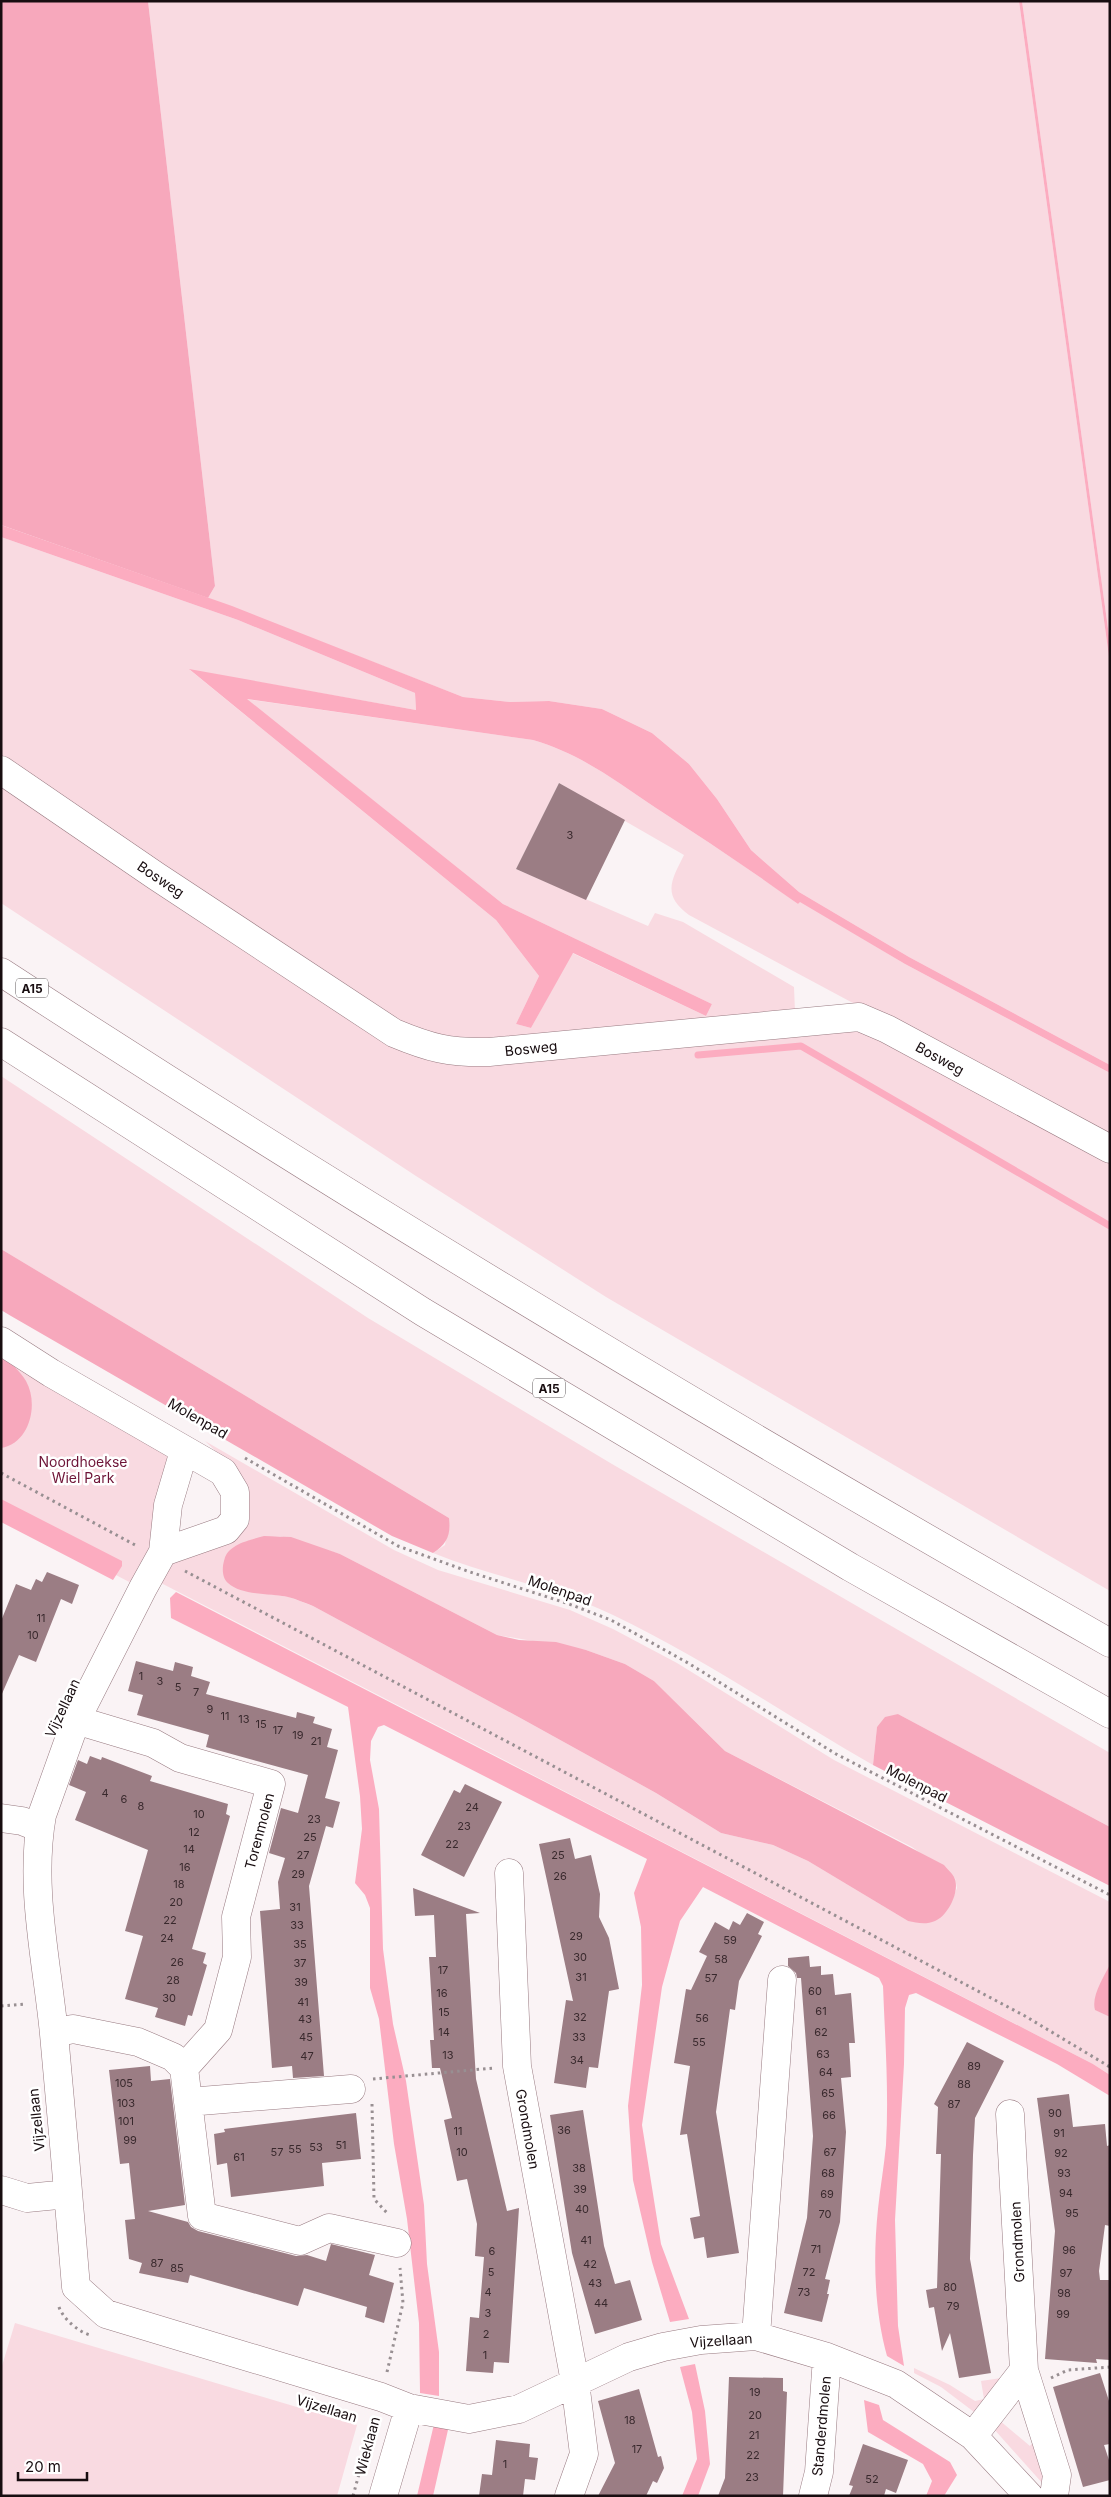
<svg xmlns="http://www.w3.org/2000/svg" width="1111" height="2497" viewBox="0 0 1111 2497" font-family="Inter,sans-serif">
	<style>
		.green { fill: #f9dae1; fill-rule: evenodd }
		.forest { fill: #f7a8bc }
		.water { fill: #fcacc0 }
		.lines { fill: none; stroke-linecap: round; stroke-linejoin: round }
		.stream { stroke: #fcacc0; stroke-width: 7 }
		.building { fill: #9b7d84 }
		.minor-casing { stroke: #987a81; stroke-width: 29 }
		.highway-casing { stroke: #987a81; stroke-width: 29 }
		.path { stroke: #988f92; stroke-width: 3; stroke-dasharray: 2.5 4; stroke-linecap: butt }
		.minor { stroke: #fff; stroke-width: 28 }
		.highway { stroke: #fff; stroke-width: 28 }
		.labels { text-anchor: middle; dominant-baseline: central; stroke-width: 5; stroke-linejoin: round; paint-order: stroke }
		.number-label { font-size: 11px; fill: #39292d }
		.shield { fill: #fff; stroke: #5d5658; stroke-width: 1 }
		.shield-label { font-size: 12px; font-weight: bold; fill: #180d10 }
		.street-label { font-size: 14px; fill: #180d10; stroke: #fff }
		.park-label { font-size: 14px; fill: #6e1437; stroke: #fff }
	</style>
	<rect width="100%" height="100%" fill="#faf3f5"/>
	<path class="green" d="M148 1H1019L1110 664V1065L909 957 799 892 751 850 717 799 689 764 652 733 602 709 549 701 510 702 463 697 208 598 215 586Z
		M1022 1H1110V643Z
		M1 537 238 620 415 693 416 710 190 670 496 920 539 976 516 1024 531 1028 572 953 706 1016 712 1004 503 904 246 699 533 740C579 753 616 781 656 808 704 839 751 870 798 904L800 901 905 964 1110 1073V1141L689 915C662 895 671 881 684 855L559 783 516 869 648 926 655 913 683 922 794 987 795 1012 466 1045 423 1039 1 761Z
		M1 773 406 1047 859 1030 1110 1158V1591L606 1297 416 1176 1 903Z
		M1 1076 368 1318 612 1464 1110 1753V1827L898 1714 877 1727 873 1765C786 1715 703 1658 613 1615 556 1587 492 1577 433 1553L445 1545 449 1518 1 1249Z
		M1 1330 194 1442 135 1585 1 1515Z
		M205 1441 394 1550 438 1570 570 1610 613 1629 677 1663 834 1760 1110 1902V1964L1097 1992 1096 2010 1110 2017V2075L1093 2064 161 1583 174 1562 216 1547 234 1469ZM280 1536 340 1554 497 1635 586 1650 625 1664 654 1681 725 1751 912 1847 955 1878 957 1888 949 1907 908 1921 808 1861 773 1845 721 1833 656 1793 524 1720 313 1606 289 1597 242 1590 224 1559C241 1538 254 1539 280 1536Z
		M15 2323 357 2425 337 2496H1V2369Z
		M914 2368 950 2385 975 2401 984 2399 981 2381 1001 2378 978 2415 941 2387 914 2373Z
		M999 2420 1030 2446 1035 2440 1049 2479 1044 2485 993 2428Z"/>
	<path class="forest" d="M1 1H148L215 586 208 598 1 525Z
		M1 1249 449 1518C451 1535 447 1544 433 1553L392 1536 11 1316 1 1310Z
		M1 1356C10 1362 20 1371 26 1381 39 1404 30 1443 1 1448Z
		M264 1536 291 1537 340 1554 497 1635 519 1640 556 1642 586 1650 625 1664 654 1681 725 1751 944 1865C947 1869 952 1873 954 1877 961 1890 948 1916 935 1921 926 1925 917 1923 908 1921L808 1861 773 1845 721 1833 656 1793 524 1720 313 1606C305 1603 296 1599 288 1597 270 1593 242 1596 228 1583 222 1578 222 1568 224 1561 227 1544 250 1540 264 1536Z
		M898 1714 1110 1827V1886L873 1765 877 1727 885 1717Z
		M1110 1964V2017L1095 2010C1091 1996 1104 1977 1110 1964Z"/>
	<path class="water" d="M1019 1H1022L1110 643V664Z
		M1 525 232 606 463 697 510 702 549 701 602 709 652 733 689 764 717 799 751 850 799 892 909 957 1110 1065V1073L905 964 800 902 798 904C752 871 704 839 656 808 616 781 579 753 533 740L247 699 503 904 712 1004 706 1016 573 953 531 1028 516 1024 539 976 496 920 189 669 416 710 415 693 238 620 1 537Z
		M1 1499 122 1561V1566L113 1580 1 1522Z
		M176 1592 1093 2064 1110 2075V2096L1057 2064 916 1993 909 1995 905 2008 904 2064 895 2220 898 2326 904 2366 887 2356C874 2309 873 2257 878 2209 880 2188 884 2167 886 2145 889 2092 885 2039 883 1986L879 1978 703 1887 680 1921 662 1987 642 2125 661 2244 689 2319 670 2322 652 2262 633 2180 628 2106 642 1985 641 1927 634 1893 647 1859 384 1725 378 1727 371 1741 370 1760 379 1809 383 1949 393 2024 406 2081 424 2205 427 2264 439 2352V2396L420 2393 419 2323 407 2219 394 2144 379 2019 370 1988V1908L365 1895 355 1883 362 1829 360 1796 348 1707 171 1618 170 1598Z
		M695 2364 705 2411 710 2464 698 2496H682L697 2459 692 2412 680 2367Z
		M864 2400 879 2405 883 2420 950 2462 957 2475 944 2496H926L932 2481 923 2464 868 2432Z
		M435 2420 450 2421 433 2496H417Z"/>
	<g class="lines">
		<path class="stream" d="M698 1055 801 1046 1110 1226"/>
	</g>
	<path class="building" d="M559 783 625 820 586 900 516 869Z
		M47 1572 79 1585 72 1604 61 1599 36 1662 19 1655 1 1696V1621L16 1584 31 1590 36 1579 42 1582Z
		M136 1661 173 1671 175 1662 193 1667 191 1676 210 1682 206 1694 296 1718 297 1712 315 1717 313 1723 332 1729 327 1747 338 1750 325 1798 340 1802 333 1828 326 1826 309 1886 324 2076 293 2078 292 2066 272 2068 260 1911 280 1909 278 1882 285 1858 269 1853 281 1808 298 1813 308 1775 206 1747 209 1735 137 1715 143 1695 128 1691Z
		M90 1756 101 1760 102 1757 152 1776 150 1781 228 1804 226 1814 230 1816 192 1949 206 1953 203 1963 207 1965 192 2016 188 2015 185 2026 155 2017 158 2008 125 1999 143 1936 125 1931 148 1850 75 1820 86 1792 69 1785 78 1760 87 1764Z
		M465 1784 502 1802 464 1877 421 1855 454 1790 460 1793Z
		M570 1838 575 1859 591 1855 600 1894 599 1917 609 1938 619 1989 609 1991 598 2068 589 2067 586 2088 554 2083 566 2000 573 2001 539 1844Z
		M413 1888 480 1913 466 1914 476 2079 507 2211 519 2208 509 2363 494 2362 493 2373 466 2371 470 2317 479 2318 484 2257 475 2256 477 2224 467 2179 457 2181 444 2120 452 2118 440 2068H432L430 2040H434L429 1957H436L434 1915 415 1916Z
		M747 1913 764 1922 758 1934 762 1936 739 1981 735 2010 730 2009 716 2112 739 2253 707 2258 704 2237 694 2239 690 2218 700 2216 687 2134 680 2135 690 2066 674 2063 686 1989 691 1990 707 1956 699 1952 715 1922 729 1930 733 1921 740 1925Z
		M809 1956 810 1967 821 1966V1975L833 1974 835 1995 851 1993 855 2043H849L851 2077 841 2078 846 2132 840 2222 825 2279 830 2280 827 2294H829L822 2322 784 2313 807 2218 813 2136 801 1978H797L796 1973 788 1966V1958Z
		M967 2042 1004 2061 975 2118 973 2155 970 2259 991 2373 959 2378 950 2333 942 2351 934 2307 929 2308 926 2290 937 2288 941 2154H936L938 2107 934 2104Z
		M150 2066 151 2081 170 2079 185 2205 148 2211 188 2222 191 2227 198 2231 296 2256 307 2255 326 2261 331 2244 375 2255 369 2275 394 2283 384 2323 365 2317 367 2307 304 2288 298 2306 190 2275 188 2283 139 2273 142 2263 129 2259 125 2220 135 2219 129 2163 120 2164 109 2070Z
		M1069 2094 1073 2127 1105 2124 1107 2146 1110 2145V2226L1105 2225 1099 2271 1100 2280H1110V2360L1096 2359 1097 2363 1045 2359 1055 2231 1037 2098Z
		M583 2110 604 2246 615 2284 630 2280 642 2320 595 2334 572 2253 550 2115Z
		M356 2113 361 2159 322 2163 324 2186 231 2197 227 2163 217 2165 214 2134 225 2132 224 2129Z
		M1100 2373 1110 2404V2444L1104 2445 1110 2463V2480L1083 2487 1053 2387Z
		M729 2377 783 2378V2391L787 2392 783 2496H718L725 2478Z
		M639 2389 658 2457 661 2456 664 2468 657 2483 653 2481 646 2496H598L615 2463 598 2401Z
		M496 2440 530 2444 529 2457 538 2458 535 2480 525 2479 523 2496H479L482 2474 492 2475Z
		M863 2444 908 2460 896 2493 886 2489 884 2496H849L853 2486 849 2485Z"/>
	<g class="lines">
		<defs>
			<path id="minor" d="M1 770 156 876 394 1033C430 1048 449 1053 489 1052L859 1017 887 1029 1110 1149
				M1 1341 51 1373 223 1472 235 1492V1519L226 1530 163 1552 168 1505 184 1451
				M163 1552 143 1588 76 1720 42 1815C29 1888 47 1961 54 2034 62 2118 69 2203 76 2287L106 2314 381 2397 409 2408 469 2419 519 2409 629 2357 663 2347 701 2340 756 2336 827 2357 896 2384 973 2436 1029 2496
				M76 1720 153 1743 180 1758 271 1784 236 1917 237 1957 218 2030 184 2068
				M1 1818 22 1821 40 1828
				M509 1873 517 2066 575 2382 584 2454 569 2496
				M54 2033 73 2029 138 2042 173 2057 184 2068 202 2216 300 2241 329 2228 397 2243
				M188 2102 351 2089
				M1 2190 27 2198 68 2194
				M756 2336 782 1980
				M1024 2370 1057 2475 1054 2496
				M973 2436 1024 2370 1010 2114
				M383 2496 409 2408
				M813 2496 819 2472 827 2357"/>
			<path id="highway" d="M1 972C363 1208 734 1430 1110 1643
				M1 1042 423 1312 850 1567 1110 1714"/>
		</defs>
		<use href="#minor" class="minor-casing"/>
		<use href="#highway" class="highway-casing"/>
		<path class="path" d="M245 1458 398 1546 470 1572 569 1604 611 1620 688 1663 836 1754 1110 1895
			M1 1473 137 1546
			M185 1571 1025 2016 1110 2067
			M1 2006 25 2004
			M373 2079 494 2068
			M372 2104 374 2199 388 2214
			M59 2307C63 2319 79 2332 90 2335
			M387 2372 403 2303 400 2268
			M1051 2378 1068 2370 1110 2367
			M353 2496 374 2419"/>
		<use href="#minor" class="minor"/>
		<use href="#highway" class="highway"/>
	</g>
	<g class="labels">
		<g class="number-label">
			<text x="570" y="835">3</text>
			<text x="41" y="1618">11</text>
			<text x="33" y="1635">10</text>
			<text x="141" y="1676">1</text>
			<text x="160" y="1681">3</text>
			<text x="178" y="1687">5</text>
			<text x="196" y="1692">7</text>
			<text x="210" y="1709">9</text>
			<text x="225" y="1716">11</text>
			<text x="244" y="1719">13</text>
			<text x="261" y="1724">15</text>
			<text x="278" y="1730">17</text>
			<text x="298" y="1735">19</text>
			<text x="316" y="1741">21</text>
			<text x="105" y="1793">4</text>
			<text x="124" y="1799">6</text>
			<text x="141" y="1806">8</text>
			<text x="472" y="1807">24</text>
			<text x="199" y="1814">10</text>
			<text x="314" y="1819">23</text>
			<text x="464" y="1826">23</text>
			<text x="194" y="1832">12</text>
			<text x="310" y="1837">25</text>
			<text x="452" y="1844">22</text>
			<text x="189" y="1849">14</text>
			<text x="303" y="1855">27</text>
			<text x="558" y="1855">25</text>
			<text x="185" y="1867">16</text>
			<text x="298" y="1874">29</text>
			<text x="560" y="1876">26</text>
			<text x="179" y="1884">18</text>
			<text x="176" y="1902">20</text>
			<text x="295" y="1907">31</text>
			<text x="170" y="1920">22</text>
			<text x="297" y="1925">33</text>
			<text x="576" y="1936">29</text>
			<text x="167" y="1938">24</text>
			<text x="730" y="1940">59</text>
			<text x="300" y="1944">35</text>
			<text x="580" y="1957">30</text>
			<text x="721" y="1959">58</text>
			<text x="177" y="1962">26</text>
			<text x="300" y="1963">37</text>
			<text x="443" y="1970">17</text>
			<text x="581" y="1977">31</text>
			<text x="711" y="1978">57</text>
			<text x="173" y="1980">28</text>
			<text x="301" y="1982">39</text>
			<text x="815" y="1991">60</text>
			<text x="442" y="1993">16</text>
			<text x="169" y="1998">30</text>
			<text x="303" y="2002">41</text>
			<text x="821" y="2011">61</text>
			<text x="444" y="2012">15</text>
			<text x="580" y="2017">32</text>
			<text x="702" y="2018">56</text>
			<text x="305" y="2019">43</text>
			<text x="444" y="2032">14</text>
			<text x="821" y="2032">62</text>
			<text x="306" y="2037">45</text>
			<text x="579" y="2037">33</text>
			<text x="699" y="2042">55</text>
			<text x="823" y="2054">63</text>
			<text x="448" y="2055">13</text>
			<text x="307" y="2056">47</text>
			<text x="577" y="2060">34</text>
			<text x="974" y="2066">89</text>
			<text x="826" y="2072">64</text>
			<text x="124" y="2083">105</text>
			<text x="964" y="2084">88</text>
			<text x="828" y="2093">65</text>
			<text x="126" y="2103">103</text>
			<text x="954" y="2104">87</text>
			<text x="1055" y="2113">90</text>
			<text x="829" y="2115">66</text>
			<text x="126" y="2121">101</text>
			<text x="564" y="2130">36</text>
			<text x="458" y="2131">11</text>
			<text x="1059" y="2133">91</text>
			<text x="130" y="2140">99</text>
			<text x="341" y="2145">51</text>
			<text x="316" y="2147">53</text>
			<text x="295" y="2149">55</text>
			<text x="277" y="2152">57</text>
			<text x="462" y="2152">10</text>
			<text x="830" y="2152">67</text>
			<text x="1061" y="2153">92</text>
			<text x="239" y="2157">61</text>
			<text x="579" y="2168">38</text>
			<text x="828" y="2173">68</text>
			<text x="1064" y="2173">93</text>
			<text x="580" y="2189">39</text>
			<text x="1066" y="2193">94</text>
			<text x="827" y="2194">69</text>
			<text x="582" y="2209">40</text>
			<text x="1072" y="2213">95</text>
			<text x="825" y="2214">70</text>
			<text x="586" y="2240">41</text>
			<text x="816" y="2249">71</text>
			<text x="1069" y="2250">96</text>
			<text x="492" y="2251">6</text>
			<text x="157" y="2263">87</text>
			<text x="590" y="2264">42</text>
			<text x="177" y="2268">85</text>
			<text x="491" y="2272">5</text>
			<text x="809" y="2272">72</text>
			<text x="1066" y="2273">97</text>
			<text x="595" y="2283">43</text>
			<text x="950" y="2287">80</text>
			<text x="488" y="2292">4</text>
			<text x="804" y="2292">73</text>
			<text x="1064" y="2293">98</text>
			<text x="601" y="2303">44</text>
			<text x="953" y="2306">79</text>
			<text x="488" y="2313">3</text>
			<text x="1063" y="2314">99</text>
			<text x="486" y="2334">2</text>
			<text x="485" y="2355">1</text>
			<text x="755" y="2392">19</text>
			<text x="755" y="2415">20</text>
			<text x="630" y="2420">18</text>
			<text x="754" y="2435">21</text>
			<text x="637" y="2449">17</text>
			<text x="753" y="2455">22</text>
			<text x="505" y="2464">1</text>
			<text x="752" y="2477">23</text>
			<text x="872" y="2479">52</text>
		</g>
		<g class="shield">
			<rect x="16" y="978.5" width="32" height="19" rx="4"/>
			<rect x="533" y="1378.5" width="32" height="19" rx="4"/>
		</g>
		<g class="shield-label">
			<text x="32" y="988">A15</text>
			<text x="549" y="1388">A15</text>
		</g>
		<g class="street-label">
			<text transform="translate(161 879) rotate(34)">Bosweg</text>
			<text transform="translate(531 1048) rotate(-6)">Bosweg</text>
			<text transform="translate(940 1058) rotate(29)">Bosweg</text>
			<text transform="translate(198 1418) rotate(30)">Molenpad</text>
			<text transform="translate(560 1590) rotate(19)">Molenpad</text>
			<text transform="translate(62 1708) rotate(-65)">Vijzellaan</text>
			<text transform="translate(917 1783) rotate(27)">Molenpad</text>
			<text transform="translate(259 1831) rotate(-75)">Torenmolen</text>
			<text transform="translate(36 2120) rotate(-96)">Vijzellaan</text>
			<text transform="translate(528 2129) rotate(80)">Grondmolen</text>
			<text transform="translate(1017 2242) rotate(-93)">Grondmolen</text>
			<text transform="translate(721 2340) rotate(-4)">Vijzellaan</text>
			<text transform="translate(327 2408) rotate(17)">Vijzellaan</text>
			<text transform="translate(821 2426) rotate(-85)">Standerdmolen</text>
			<text transform="translate(367 2446) rotate(-75)">Wieklaan</text>
		</g>
		<g class="park-label">
			<text x="83" y="1461">Noordhoekse<tspan x="83" dy="16">Wiel Park</tspan></text>
		</g>
	</g>
	<rect width="1111" height="2497" fill="none" stroke="#180d10" stroke-width="5"/>
	<path d="M18 2472v8h69v-8" fill="none" stroke="#180d10" stroke-width="2.5"/>
	<text x="25" y="2472" font-size="15" fill="#180d10" stroke="#ffffff" stroke-width="4" paint-order="stroke">20 m</text>
</svg>
